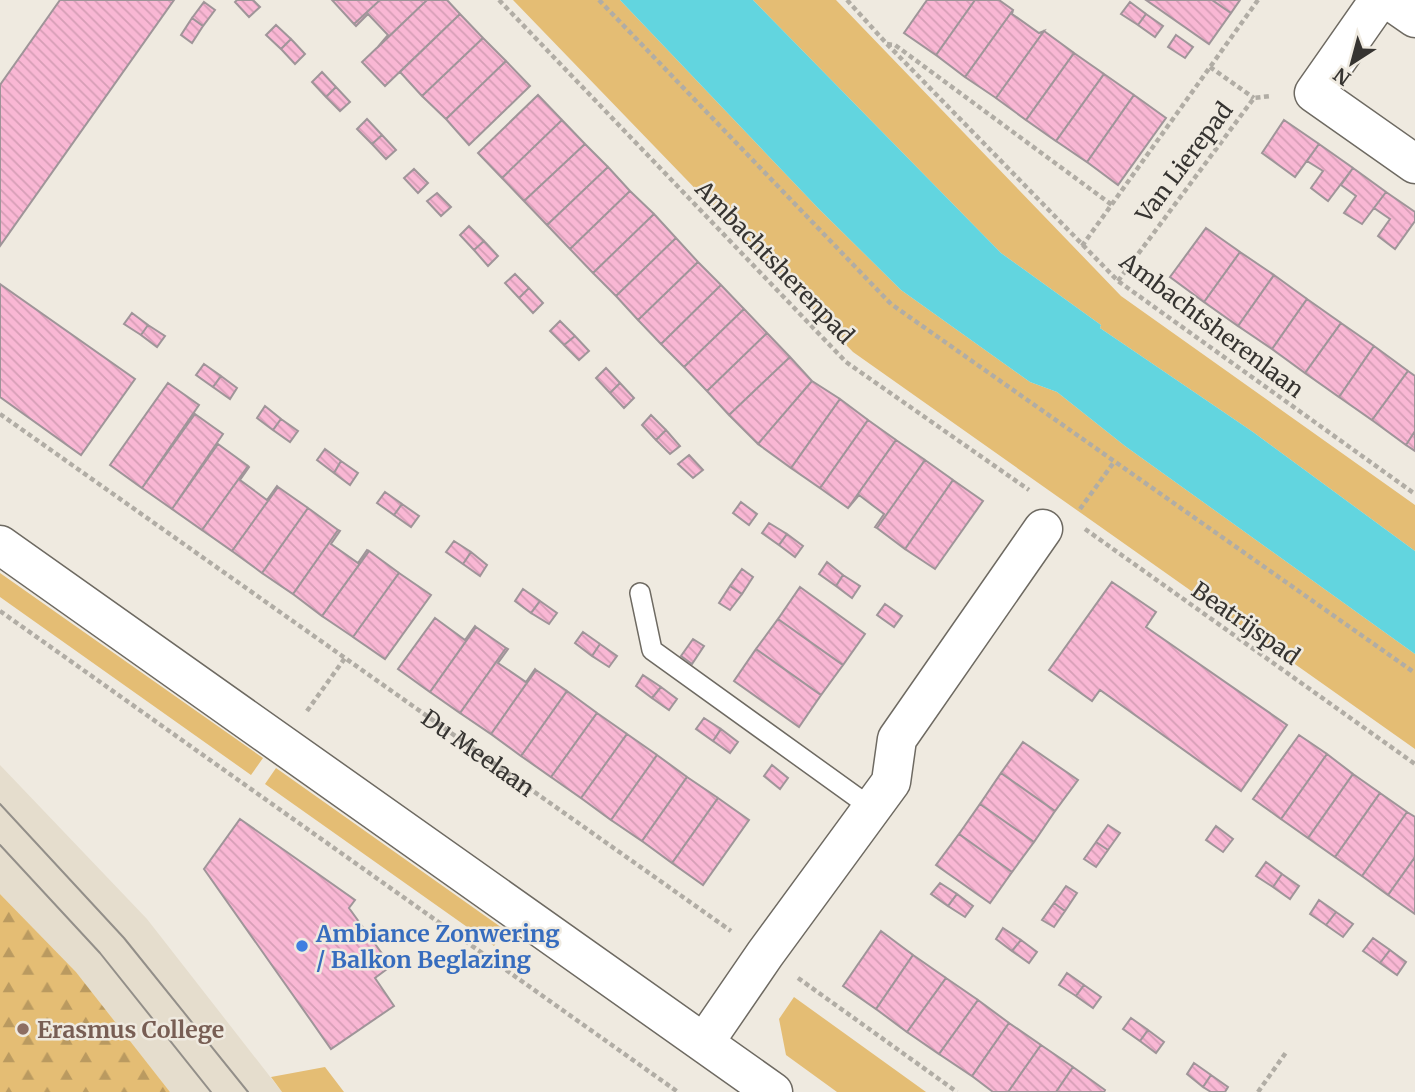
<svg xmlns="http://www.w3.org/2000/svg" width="1415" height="1092" viewBox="0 0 1415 1092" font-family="Merriweather,serif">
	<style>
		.built { fill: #e5ddcd }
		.grass { fill: #e4bd74 }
		.forest { fill: url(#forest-firs) }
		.water { fill: #62d5df }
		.building { fill: url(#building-back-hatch); stroke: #9f9599; stroke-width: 2 }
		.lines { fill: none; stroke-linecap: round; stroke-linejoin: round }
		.service-casing { stroke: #6e6a62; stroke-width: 22 }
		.minor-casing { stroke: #6e6a62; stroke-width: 41 }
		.path { stroke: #b1ada5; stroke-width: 4.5; stroke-dasharray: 5 3.5; stroke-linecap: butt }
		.service { stroke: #fff; stroke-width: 19 }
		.minor { stroke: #fff; stroke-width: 38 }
		.tram { stroke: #938f89; stroke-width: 2 }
		.shop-dot { fill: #3f7fe0; stroke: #efeae0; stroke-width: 2.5 }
		.education-dot { fill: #8d6e63; stroke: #efeae0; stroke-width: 2.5 }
		.labels { text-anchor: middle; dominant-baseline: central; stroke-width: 5; stroke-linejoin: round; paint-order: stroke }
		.street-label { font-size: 23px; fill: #363431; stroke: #efeae0 }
		.shop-label { font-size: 23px; font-weight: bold; fill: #366cbe; stroke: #efeae0; text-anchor: start }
		.education-label { font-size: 23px; font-weight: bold; fill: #785e54; stroke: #efeae0; text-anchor: start }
	</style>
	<defs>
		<pattern id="forest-firs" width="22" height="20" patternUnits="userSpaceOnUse" patternTransform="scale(1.75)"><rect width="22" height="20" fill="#e4bd74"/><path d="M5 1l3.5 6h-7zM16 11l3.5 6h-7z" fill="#ba9a60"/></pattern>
		<pattern id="building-back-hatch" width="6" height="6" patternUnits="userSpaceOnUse" patternTransform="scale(1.75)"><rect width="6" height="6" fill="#f9b7d4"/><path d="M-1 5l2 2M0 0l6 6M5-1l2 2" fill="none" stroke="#d69eb6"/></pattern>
	</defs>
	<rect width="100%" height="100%" fill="#efeae0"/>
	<path class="built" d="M0 765 147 919 282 1092H170L76 972 0 894Z"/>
	<path class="grass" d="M513 0H620L818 208 901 290 1030 382 1057 392 1125 446 1415 654V749L853 352Z
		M753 0H836L1121 296 1415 505V551L1253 432 1100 328 1101 325 1001 253Z
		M0 573 263 758 251 775 0 597Z
		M276 768 505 930 494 946 265 784Z
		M794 997 926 1092H837L786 1055 779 1019Z
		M325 1067 344 1092H282L271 1077Z"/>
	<path class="forest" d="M0 894 76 972 170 1092H0Z"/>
	<path class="water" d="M620 0H753L1001 253 1101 325 1100 328 1253 432 1415 551V654L1125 446 1057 392 1030 382 901 290 818 208Z"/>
	<path class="building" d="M60 0H174L0 246V85Z
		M237 0H253L260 7 249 17 235 2Z
		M332 0H380L354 24Z
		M380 0H427L377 48 388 35 368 14 356 26 354 24Z
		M427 0H447L460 14 385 86 362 62Z
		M927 0H975L936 55 904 33Z
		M975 0H999L1013 10 965 77 936 55Z
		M1146 0H1212L1231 13 1209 44Z
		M1212 0H1240L1231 13Z
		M204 2 215 10 203 26 192 18Z
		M1130 2 1146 14 1138 25 1121 14Z
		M1013 10 1012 14 1039 33 1044 31 996 98 965 77Z
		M460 14 483 38 422 96 400 72Z
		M1146 14 1163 26 1155 37 1138 25Z
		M192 18 203 26 192 43 181 35Z
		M276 25 291 39 281 49 266 35Z
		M1044 31 1074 53 1026 120 996 98Z
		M1176 35 1193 47 1185 58 1168 47Z
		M483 38 506 61 446 119 422 96Z
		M291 39 305 54 295 64 281 49Z
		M1074 53 1104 74 1056 141 1026 120Z
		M506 61 530 86 469 145 446 119Z
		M322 72 336 87 326 97 312 82Z
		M1104 74 1134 95 1087 162 1056 141Z
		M336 87 350 102 340 111 326 97Z
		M538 95 562 120 502 178 478 153Z
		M1134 95 1166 118 1118 185 1087 162Z
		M367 119 382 135 372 144 357 129Z
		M562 120 585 144 524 201 502 178Z
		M1284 120 1319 144 1295 177 1262 153Z
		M382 135 396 150 386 159 372 144Z
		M585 144 608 167 547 225 524 201Z
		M1319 144 1353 168 1328 201 1311 188 1323 171 1307 161Z
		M608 167 630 191 570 249 547 225Z
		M1353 168 1386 192 1362 224 1344 213 1356 196 1341 185Z
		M414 169 428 183 418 193 404 178Z
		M630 191 654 214 593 273 570 249Z
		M1386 192 1415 212V221L1395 249 1378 236 1390 219 1374 208Z
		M437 193 451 207 441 216 427 201Z
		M654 214 676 238 616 296 593 273Z
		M469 226 484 241 474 250 460 235Z
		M1206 228 1240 252 1204 302 1170 277Z
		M676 238 698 262 638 320 616 296Z
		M484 241 498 256 488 266 474 250Z
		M1240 252 1274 275 1238 326 1204 302Z
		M698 262 721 285 661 344 638 320Z
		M515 274 529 288 519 298 505 283Z
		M1274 275 1307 299 1272 349 1238 326Z
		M0 284 135 379 81 455 0 397Z
		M721 285 744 309 684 367 661 344Z
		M529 288 543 303 533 313 519 298Z
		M1307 299 1341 323 1305 373 1272 349Z
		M744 309 767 333 707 391 684 367Z
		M132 313 148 325 141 335 124 324Z
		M560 321 575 336 564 345 550 331Z
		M1341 323 1374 346 1339 397 1305 373Z
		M148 325 165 336 157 347 141 335Z
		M767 333 790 357 729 415 707 391Z
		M575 336 589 351 579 360 564 345Z
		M1374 346 1408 371 1372 420 1339 397Z
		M790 357 812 381 758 444 729 415Z
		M204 364 221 376 213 387 196 375Z
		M606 368 620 383 610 393 596 378Z
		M1408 371 1415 376V431L1406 445 1372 420Z
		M221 376 237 388 230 399 213 387Z
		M812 381 840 399 791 468 758 444Z
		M168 383 199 405 142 488 110 465Z
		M620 383 634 398 624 408 610 393Z
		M840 399 868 420 820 488 791 468Z
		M265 406 281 419 273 430 257 418Z
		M195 414 223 434 172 509 142 488Z
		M651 415 666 430 656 440 642 425Z
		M281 419 298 431 290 442 273 430Z
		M868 420 896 440 848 508 820 488Z
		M666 430 680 446 670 454 656 440Z
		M1415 431V451L1406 445Z
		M896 440 925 460 877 528 875 527 884 514 859 495 848 508Z
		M218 444 248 466 202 530 172 509Z
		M325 449 341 461 334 473 317 460Z
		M689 455 703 470 693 478 678 464Z
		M925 460 953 480 905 549 877 528Z
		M341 461 358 473 350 485 334 473Z
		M248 466 249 467 240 480 267 500 277 486 278 487 232 551 202 530Z
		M953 480 983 501 935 569 905 549Z
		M278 487 308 508 262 573 232 551Z
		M385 492 402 504 394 515 377 503Z
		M741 502 757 514 749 525 733 513Z
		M402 504 419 516 411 527 394 515Z
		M308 508 338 530 293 594 262 573Z
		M769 523 787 534 779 545 762 533Z
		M338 530 340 531 331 544 358 563 367 550 369 551 322 616 293 594Z
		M787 534 803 546 795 557 779 545Z
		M454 541 471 552 463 564 446 552Z
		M369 551 399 573 353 637 322 616Z
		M471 552 487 565 480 576 463 564Z
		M827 562 843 575 836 586 819 574Z
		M742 569 753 577 742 594 730 586Z
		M399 573 431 595 385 659 353 637Z
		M843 575 860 586 852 598 836 586Z
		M1112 582 1156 612 1146 627 1287 725 1241 791 1100 690 1092 701 1049 670Z
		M730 586 742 594 730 610 719 603Z
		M800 587 865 634 843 665 778 619Z
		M523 589 540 601 531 613 515 601Z
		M540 601 557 613 549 624 531 613Z
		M885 604 902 616 894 627 877 615Z
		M435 618 465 640 475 626 476 627 430 692 398 669Z
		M778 619 843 665 821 695 756 649Z
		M476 627 506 648 460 713 430 692Z
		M583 632 600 644 592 656 575 643Z
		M693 639 704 646 692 664 681 656Z
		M600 644 617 656 609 667 592 656Z
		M506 648 508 649 498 663 526 682 535 669 536 670 491 734 460 713Z
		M756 649 821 695 799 727 734 681Z
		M536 670 567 691 521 756 491 734Z
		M643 675 661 687 652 698 636 686Z
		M661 687 677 699 669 710 652 698Z
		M567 691 597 713 551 777 521 756Z
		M597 713 627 734 581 798 551 777Z
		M704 718 721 729 713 741 696 729Z
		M721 729 738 742 730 753 713 741Z
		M627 734 657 755 611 820 581 798Z
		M1299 735 1327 754 1281 819 1253 799Z
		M1023 742 1078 780 1055 811 1001 773Z
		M1327 754 1353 774 1308 838 1281 819Z
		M657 755 687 777 642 841 611 820Z
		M772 765 788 778 780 789 764 776Z
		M1001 773 1055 811 1034 842 980 804Z
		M1353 774 1380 793 1335 857 1308 838Z
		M687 777 718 798 672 863 642 841Z
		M1380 793 1407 812 1362 876 1335 857Z
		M718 798 749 820 703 885 672 863Z
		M980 804 1034 842 1012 872 959 834Z
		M1407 812 1415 817V857L1388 895 1362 876Z
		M240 819 355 900 349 908 391 966 375 978 394 1006 331 1049 204 869Z
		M1108 825 1120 833 1108 850 1096 842Z
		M1216 826 1233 839 1223 852 1206 840Z
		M959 834 1012 872 990 903 936 865Z
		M1096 842 1108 850 1096 867 1084 859Z
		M1415 857V914L1388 895Z
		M1266 862 1282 874 1273 887 1256 876Z
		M1282 874 1299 886 1290 899 1273 887Z
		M940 883 957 894 948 906 931 894Z
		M1066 886 1077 893 1065 911 1054 903Z
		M957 894 973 906 965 917 948 906Z
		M1319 900 1336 912 1326 925 1310 914Z
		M1054 903 1065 911 1054 927 1042 920Z
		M1336 912 1353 924 1343 937 1326 925Z
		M1003 928 1021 940 1012 951 996 939Z
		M881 931 913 955 876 1009 843 986Z
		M1373 938 1390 950 1380 963 1363 951Z
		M1021 940 1037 952 1029 963 1012 951Z
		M1390 950 1406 962 1397 975 1380 963Z
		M913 955 946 978 907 1032 876 1009Z
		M1067 973 1084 985 1076 996 1059 985Z
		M946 978 978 1000 939 1054 907 1032Z
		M1084 985 1101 997 1093 1008 1076 996Z
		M978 1000 1009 1023 972 1076 939 1054Z
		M1131 1018 1148 1030 1140 1041 1123 1029Z
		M1009 1023 1041 1045 1008 1092H993L972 1076Z
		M1148 1030 1164 1042 1156 1053 1140 1041Z
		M1041 1045 1073 1067 1056 1092H1008Z
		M1194 1063 1211 1075 1203 1087 1187 1074Z
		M1073 1067 1105 1090 1104 1092H1056Z
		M1211 1075 1228 1087 1225 1092H1211L1203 1087Z"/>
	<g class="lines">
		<defs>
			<path id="service" d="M640 593 652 650 873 809"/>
			<path id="minor" d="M1379 0 1314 93 1415 164
				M1389 0 1415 18
				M0 545 773 1092
				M704 1043 765 954 891 782 897 739 1043 529"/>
		</defs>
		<use href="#service" class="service-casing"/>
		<use href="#minor" class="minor-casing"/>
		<g class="path">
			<path d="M499 0 846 362 1029 490"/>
			<path d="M599 0 891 304 1415 673"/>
			<path d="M847 0 887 44 1118 281 1415 494"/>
			<path d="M887 44 895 45 1112 205"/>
			<path d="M1210 67 1254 98"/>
			<path d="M1082 246 1258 0"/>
			<path d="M1118 281 1254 98 1271 96"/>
			<path id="s1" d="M0 414 731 931"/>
			<path d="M1080 509 1114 462"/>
			<path d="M1085 529 1415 764"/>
			<path d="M0 611 678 1092"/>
			<path d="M307 711 345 658"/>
			<path d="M798 978 957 1092"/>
			<path d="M1258 1092 1287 1051"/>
		</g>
		<use href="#service" class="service"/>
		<use href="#minor" class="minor"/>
		<path class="tram" d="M0 804 124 938 248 1092
			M0 845 100 953 211 1092"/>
	</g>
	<circle class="shop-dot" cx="302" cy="946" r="7"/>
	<circle class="education-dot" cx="23" cy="1029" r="7"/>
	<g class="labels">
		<g class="street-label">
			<text transform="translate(1184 162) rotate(-53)">Van Lierepad</text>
			<text transform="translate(775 262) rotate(46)">Ambachtsherenpad</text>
			<text transform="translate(1212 325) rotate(37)">Ambachtsherenlaan</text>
			<text transform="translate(1246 623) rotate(35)">Beatrijspad</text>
			<text stroke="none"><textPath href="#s1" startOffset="586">Du Meelaan</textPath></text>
		</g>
		<g class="shop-label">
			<text x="316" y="933">Ambiance Zonwering<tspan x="316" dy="26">/ Balkon Beglazing</tspan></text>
		</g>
		<g class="education-label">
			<text x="37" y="1029">Erasmus College</text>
		</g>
	</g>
	<g transform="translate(1352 63) rotate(216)" stroke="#efeae0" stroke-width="5" paint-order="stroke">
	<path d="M0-5L12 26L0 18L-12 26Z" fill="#363431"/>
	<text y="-10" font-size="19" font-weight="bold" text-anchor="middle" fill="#363431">N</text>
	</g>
</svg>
